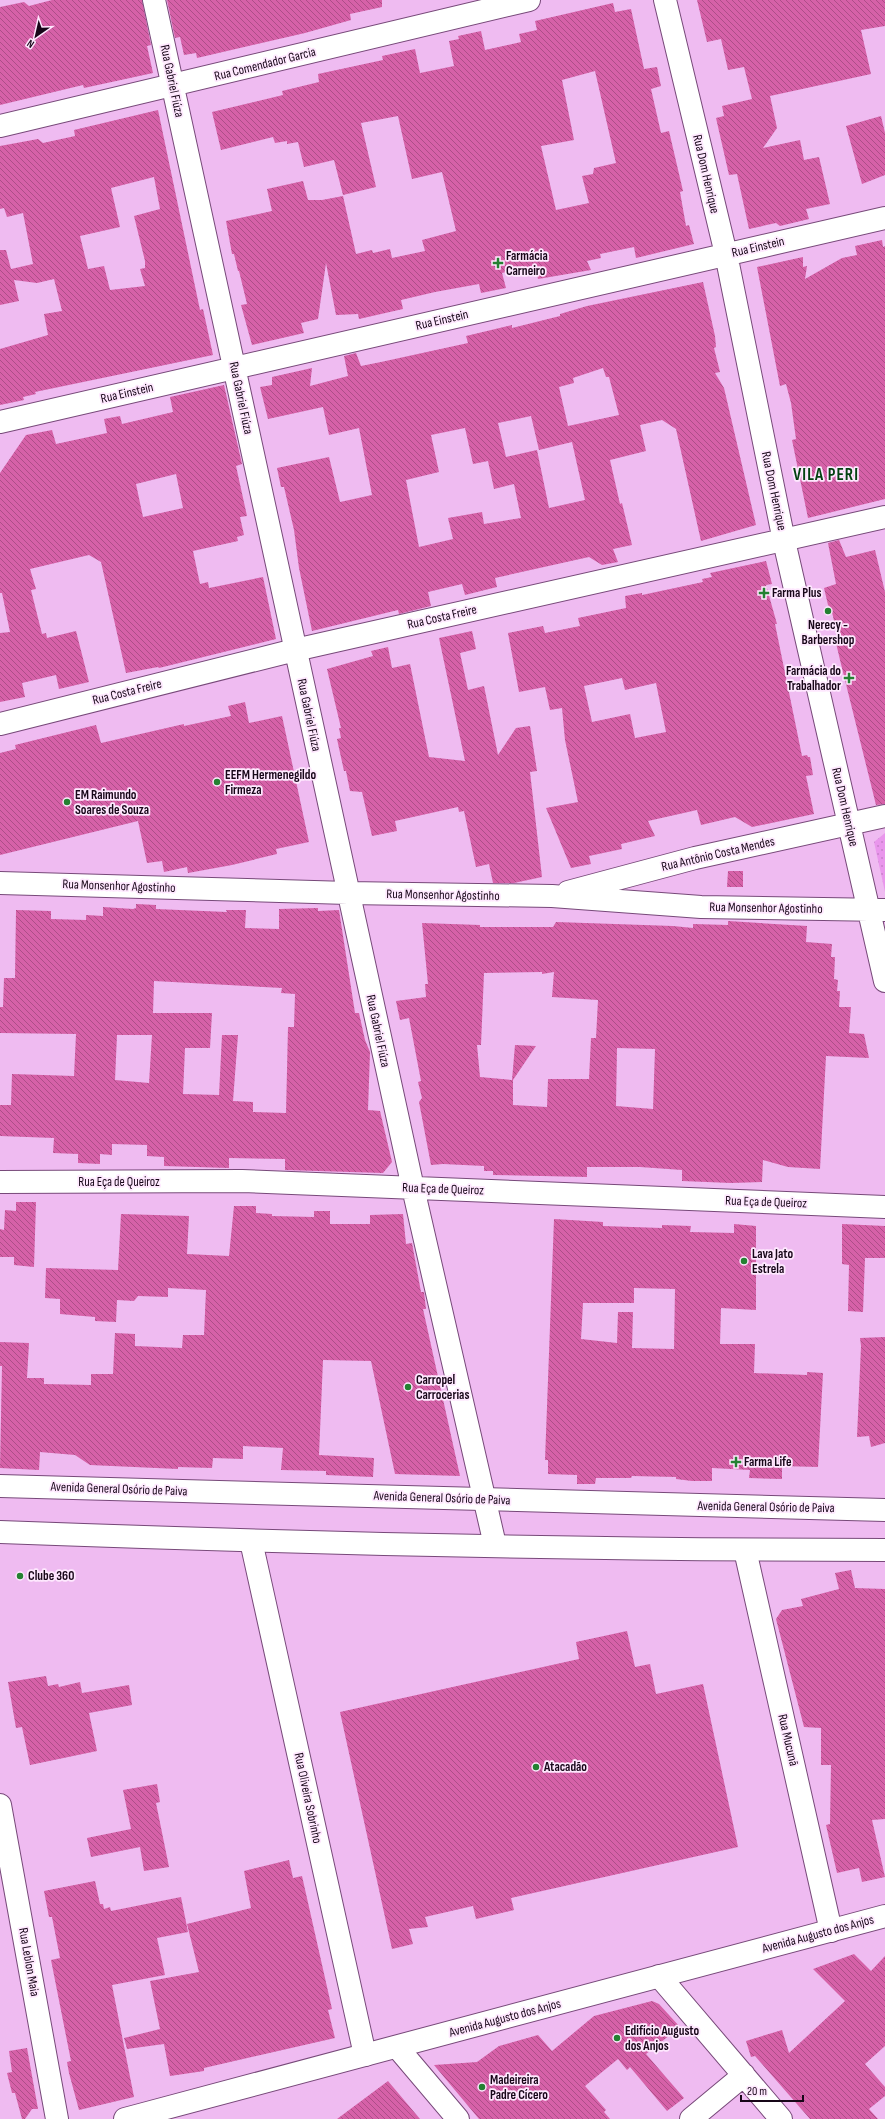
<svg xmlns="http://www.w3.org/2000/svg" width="885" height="2119" viewBox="0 0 885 2119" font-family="'Sofia Sans Condensed',sans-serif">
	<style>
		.grass { fill: url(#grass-dots) }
		.building { fill: url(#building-back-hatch); fill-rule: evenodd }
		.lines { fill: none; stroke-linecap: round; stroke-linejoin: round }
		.minor-casing { stroke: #774979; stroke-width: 24 }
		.major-casing { stroke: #774979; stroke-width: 24 }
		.minor { stroke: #fff; stroke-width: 22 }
		.major { stroke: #fff; stroke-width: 22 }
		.poi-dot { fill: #248132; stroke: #fee8fe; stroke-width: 1.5 }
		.labels { text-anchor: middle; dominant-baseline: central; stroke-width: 3.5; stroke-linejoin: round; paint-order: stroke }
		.street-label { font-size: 13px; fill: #170618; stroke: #fee8fe }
		.poi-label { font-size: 13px; font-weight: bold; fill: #170618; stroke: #fee8fe; text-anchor: start }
		.district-label { font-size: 17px; font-weight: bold; letter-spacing: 1px; fill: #034210; stroke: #fee8fe }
	</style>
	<defs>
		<pattern id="grass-dots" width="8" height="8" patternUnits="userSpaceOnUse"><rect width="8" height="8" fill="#e996ec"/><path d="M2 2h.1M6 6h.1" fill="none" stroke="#c780ca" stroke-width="1.8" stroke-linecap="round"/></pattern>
		<pattern id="building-back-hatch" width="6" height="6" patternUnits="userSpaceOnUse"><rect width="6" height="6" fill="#d661a8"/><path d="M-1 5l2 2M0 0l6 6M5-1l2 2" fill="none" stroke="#ad4e88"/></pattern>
	</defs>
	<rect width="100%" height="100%" fill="#efbbf1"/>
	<path class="grass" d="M885 833V892L874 842Z"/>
	<path class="building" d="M52 0H142L151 45 147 46 153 73 84 88 83 85 0 105V7L24 2 29 6Z
		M167 0H382V7L350 14 351 20 305 33 197 58 196 53 184 55 180 37 175 38Z
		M697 0H885V26L861 30 871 74 770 96 777 128 763 148 800 140 804 160 819 157 830 204 806 209 809 219 780 226 776 223 749 229 737 174 729 175 716 118 724 116 722 106 752 99 744 67 728 70 721 39 707 42Z
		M613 3 615 12 631 9 644 69 657 67 661 86 651 89 661 133 669 131 683 191 680 192 686 226 689 225 694 244 636 258 634 247 600 254 601 258 587 261 591 270 538 279 535 265 502 273 506 288 481 293 479 284 435 292 401 300 403 309 359 319 358 314 336 315 326 263 318 319 301 323 304 333 252 345 241 305 247 304 239 271H238L234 254H232L226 221 272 211 267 189 303 181 308 200H322L343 196 356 254 372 250 373 253 390 249 392 258 425 251 422 240 456 231 442 172 412 179 398 116 361 123 376 187 343 195 334 160 304 167 298 142 287 144V141L275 143 273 137 221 150 212 112 283 95 282 91 319 82 318 74 383 60 382 56 415 49 420 73 454 66 449 41 459 39 458 36 481 31 485 50 521 42 519 34 537 30 535 21ZM595 71 616 163 594 168 593 174 582 176 589 203 556 210 541 146 574 140 562 80Z
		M158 110 200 310 203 309 213 355 35 392 36 394 23 397 24 400 0 405V349L48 335 44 314 62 311 54 279 37 283 14 280 19 301 0 305V250H6L11 269 33 264 23 213 7 217 4 208 0 209V146L38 139 43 143 75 136 74 130ZM154 177 160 209 134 216 145 261V268L140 269 145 286 110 290 104 266 88 269 80 236 120 227 111 188Z
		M881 116 885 133V175L862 184 846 126Z
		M882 240 883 247 885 246V499L808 518 792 440 796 439 791 403 786 384 780 386 757 267 803 257V267L807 266 805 279 842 258 857 255 855 246Z
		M703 282 715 336 716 347 714 348 720 372 715 373 724 388 756 525 701 541 676 429 662 420 640 425 646 451 610 460 620 504 622 503 632 545 613 549 618 562 602 565 589 557 495 578 497 587 465 595 462 584 428 592 431 606 399 614 398 610 312 631 299 568 294 530 284 487H281L277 468 329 457 340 502 372 495 359 428 329 435 323 407 268 419 260 387 272 385V377L312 368 310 386 348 376 344 356 356 353 361 366 381 362 468 343 466 336 512 325V328L560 316V314L587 306ZM603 368 606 377H609L619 415 568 426 559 387 574 383 573 378ZM531 416 539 450 572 442 585 500 549 508 537 450 506 457 498 423ZM465 428 473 464 488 461 494 489 514 484 521 518 484 524 482 512 448 518 453 539 419 547 406 480 439 472 431 435Z
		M224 385 242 464 236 466 247 516 240 517 244 535 237 537 238 541 193 551 200 584 208 582 209 588 263 577 276 639 159 668 158 667 126 673 101 562 89 555 30 569 36 589 31 590 42 634 46 633 47 638 76 631 89 682 59 689 56 675 22 683 25 697 0 702V633L10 632 2 593H0V473L26 435 52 430 56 444 107 433 104 419 120 416 122 424 173 412 170 397ZM176 474 183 508 143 517 136 484Z
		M839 540 846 557 875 550 885 592V804L876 805 840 660 836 643 839 642 831 608 828 605 824 588 836 584 828 543Z
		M766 561 772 584 766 585 777 624H775L802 756 807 755 808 757H810L813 775 806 776 814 814 752 827 735 817 701 825 697 810 648 821 655 836 621 844 622 849 589 856 591 864 571 868 546 808 578 802 565 740 562 708 550 710 545 687 519 692 508 633 543 626 545 633 580 626 578 618 626 608 625 596 642 593V595L703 582 702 579 712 577 710 573ZM622 678 625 690 656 683 666 732 635 738 630 714 592 722 584 686Z
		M472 631 476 649 460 653 468 690 484 686 498 755 516 728 530 726 537 771 530 772 542 877 514 883H493L489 864 476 867 464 811 459 812 458 807 395 821 397 831 372 836 362 792 350 791 346 771H344L337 739 341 738 339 728H341L327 669 373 656 371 651 388 647 392 668 410 664 429 757 465 761 439 638Z
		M245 702 249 723 282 716 309 842 276 849 277 854 232 865 188 873 187 867 164 872 162 861 147 863 138 821 0 855V753L16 749 15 745 96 725 101 743 184 724V726L231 716 228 706Z
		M728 871H743V887H727Z
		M136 904 156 905V909L227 912 226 910H246L245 928 279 929V909L318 908V911L339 910 355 1013H359L365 1040 370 1052 368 1110 380 1111 392 1162 383 1173 285 1170V1159L229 1158V1168L164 1166V1157L147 1156V1145L112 1144V1155L100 1154V1164L78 1163V1154L53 1153 54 1138 0 1136V1105H11L12 1074 74 1076 76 1034 0 1033V1007H3L4 978H15L16 910 51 911V919L86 920V915L103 916V907L133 909 136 908ZM154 981 282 988 281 993 295 994 294 1027H288L286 1113 253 1112V1102L233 1101 238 1035H222L219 1095 183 1094 185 1048H210L212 1013H153ZM117 1035H152L149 1083 115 1080Z
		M728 921 807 926 806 942 832 944 831 957H835L834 979 838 980 837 991H840L839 1007H851L849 1033 864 1034 869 1058 826 1056 820 1169 788 1167 763 1160 762 1182 731 1183 682 1181V1170L640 1167H587V1177L493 1175V1171H484V1166L443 1164 431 1165 419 1102 422 1098 418 1082 421 1081 409 1018 400 1020 396 1001 426 997 425 984H428L422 923 480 925V927H553L556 922 673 926 693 928V924L728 925ZM542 972V974L554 972 552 997 598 1000 596 1038H591L589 1079H548L547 1107 513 1105V1080L536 1046 515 1045 512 1080 480 1077 477 1045H481L484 973ZM617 1048 655 1049 653 1109 616 1106Z
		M16 1202H36L34 1267 14 1265V1257H0V1229L4 1230 5 1210 16 1211Z
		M234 1206H256V1213L272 1214V1216L314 1217V1211H330V1224H370V1215L403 1214 406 1244 412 1243 421 1292H424L426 1309H423L460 1476 395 1474 371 1361 323 1360 319 1455 374 1458 373 1477 326 1475V1471L281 1470 283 1448 243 1446V1459L213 1458 212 1468 178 1467V1469L90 1465 75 1455 40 1452 39 1470 0 1468 2 1366H0V1342L29 1343 27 1378H44V1384L91 1385V1374H113L115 1333 135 1334V1346L182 1348 183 1335H204L206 1290 168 1288V1297L138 1296 134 1301 117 1300 116 1322 95 1321V1317L60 1314V1299L45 1298 46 1268 118 1270 121 1214 189 1216 187 1254 229 1256Z
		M554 1219 603 1222V1226L662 1228V1225L691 1226 690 1232 734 1233V1224L756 1226V1310L721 1308 720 1344H755L754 1373 807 1375V1372L823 1373 818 1467 782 1466V1479L749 1478 750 1470 712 1468V1481H692L676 1479V1477L632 1476 631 1478H596L595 1484H577V1475L548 1474V1460H545ZM634 1288 675 1289 674 1349 632 1348 633 1312H618L617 1343 581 1339 583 1303H634Z
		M842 1224 885 1226V1258H865L863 1312 848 1311 849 1265 842 1264Z
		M885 1337V1443L871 1447 869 1436 857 1437 861 1346 860 1338Z
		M851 1570 855 1588 885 1589V1819L872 1820 885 1877 862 1882 859 1868 837 1873 826 1825 830 1824 831 1765H821V1728L804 1727 776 1619 782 1610 803 1606 801 1599 839 1589 835 1573Z
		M627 1631 635 1667 650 1664 656 1694 703 1684 738 1847 511 1898 514 1910 476 1919 473 1906 425 1917 428 1927 409 1929 413 1944 392 1949 340 1712 579 1659 576 1642Z
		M46 1676 48 1686 58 1684 59 1687 80 1682 82 1693 129 1685 132 1705 89 1713 97 1751 30 1765 22 1727 16 1728 8 1682Z
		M157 1784 160 1802 156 1803 169 1867 144 1871 140 1847 91 1857 87 1838 131 1829 123 1790Z
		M289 1860 293 1878 302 1876 332 2009 328 2010 335 2038 204 2068V2071L170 2076 164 2044 127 2049 124 2038 160 2029 150 1981 199 1972 187 1924 251 1908 244 1871Z
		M95 1881 100 1904H103L104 1909 110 1907 111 1911 181 1897 188 1932 157 1938 165 1975 112 1985 134 2097 79 2110 69 2073 67 2062 71 2061 51 1960 60 1958 52 1917H49L44 1891Z
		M854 1954 871 1971 885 1956V2046L865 2064 885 2087V2096L869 2109 878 2119H810L755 2056 751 2057 746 2041 782 2030 789 2053 845 2001 813 1969Z
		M652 2001 659 2004 680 2027 646 2054 684 2098 667 2111 630 2067 627 2070 618 2059 585 2086 606 2110 604 2112 610 2119H479L434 2065 477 2062 499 2046 538 2035 552 2051 594 2016Z
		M27 2048 38 2109H32L25 2119H22L15 2093H12L7 2073 12 2072 9 2051Z
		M388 2081 420 2119H337Z"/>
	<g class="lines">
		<defs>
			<path id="minor" d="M154 0 413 1188 495 1545
				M665 0 726 254 784 541 885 981
				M0 126 529 0
				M0 422 885 218
				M0 724 295 650 885 517
				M0 883 348 893 552 896 701 907 884 910
				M568 892 695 858 885 816
				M0 1182 242 1181 885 1207
				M251 1541 365 2055
				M745 1550 831 1931
				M0 1805 57 2119
				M659 1976 781 2119
				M397 2047 458 2119
				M691 2119 744 2075"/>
			<path id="major" d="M0 1486 885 1510
				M0 1532C295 1543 590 1550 885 1550
				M125 2119 885 1916"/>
		</defs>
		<use href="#minor" class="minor-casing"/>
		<use href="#major" class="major-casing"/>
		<use href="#minor" class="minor"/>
		<use href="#major" class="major"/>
	</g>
	<g class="poi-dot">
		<path d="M496 257h4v4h4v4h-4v4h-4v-4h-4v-4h4z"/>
		<path d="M762 587h4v4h4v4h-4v4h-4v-4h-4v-4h4z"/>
		<circle cx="828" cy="611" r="4"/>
		<path d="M847 672h4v4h4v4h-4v4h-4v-4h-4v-4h4z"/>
		<circle cx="217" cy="782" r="4"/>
		<circle cx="67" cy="802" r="4"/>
		<circle cx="744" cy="1261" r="4"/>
		<circle cx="408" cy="1387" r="4"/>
		<path d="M734 1456h4v4h4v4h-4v4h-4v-4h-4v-4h4z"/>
		<circle cx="20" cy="1576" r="4"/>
		<circle cx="536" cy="1767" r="4"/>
		<circle cx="617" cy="2038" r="4"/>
		<circle cx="482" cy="2087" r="4"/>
	</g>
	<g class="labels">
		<g class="street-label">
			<text transform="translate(265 64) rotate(-14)">Rua Comendador Garcia</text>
			<text transform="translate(172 81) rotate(78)">Rua Gabriel Fiúza</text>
			<text transform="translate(706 174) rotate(77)">Rua Dom Henrique</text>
			<text transform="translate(758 247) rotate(-13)">Rua Einstein</text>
			<text transform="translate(442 320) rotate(-13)">Rua Einstein</text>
			<text transform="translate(127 393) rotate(-13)">Rua Einstein</text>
			<text transform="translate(241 398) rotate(78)">Rua Gabriel Fiúza</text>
			<text transform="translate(774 491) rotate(78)">Rua Dom Henrique</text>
			<text transform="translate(442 617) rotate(-13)">Rua Costa Freire</text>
			<text transform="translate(127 692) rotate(-14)">Rua Costa Freire</text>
			<text transform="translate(309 715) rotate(78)">Rua Gabriel Fiúza</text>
			<text transform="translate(845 807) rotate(77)">Rua Dom Henrique</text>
			<text transform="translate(718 854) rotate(-13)">Rua Antônio Costa Mendes</text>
			<text transform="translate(119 886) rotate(2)">Rua Monsenhor Agostinho</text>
			<text transform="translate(443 895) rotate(1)">Rua Monsenhor Agostinho</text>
			<text transform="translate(766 908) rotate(1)">Rua Monsenhor Agostinho</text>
			<text transform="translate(378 1031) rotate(78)">Rua Gabriel Fiúza</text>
			<text x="119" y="1182">Rua Eça de Queiroz</text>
			<text transform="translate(443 1189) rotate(2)">Rua Eça de Queiroz</text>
			<text transform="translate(766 1202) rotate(2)">Rua Eça de Queiroz</text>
			<text transform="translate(119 1489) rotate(2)">Avenida General Osório de Paiva</text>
			<text transform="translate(442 1498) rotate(2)">Avenida General Osório de Paiva</text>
			<text transform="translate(766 1507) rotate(1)">Avenida General Osório de Paiva</text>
			<text transform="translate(788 1740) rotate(77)">Rua Mucunã</text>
			<text transform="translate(308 1798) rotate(78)">Rua Oliveira Sobrinho</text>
			<text transform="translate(818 1934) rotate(-15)">Avenida Augusto dos Anjos</text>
			<text transform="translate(29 1962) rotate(80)">Rua Leblon Maia</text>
			<text transform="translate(505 2018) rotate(-15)">Avenida Augusto dos Anjos</text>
		</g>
		<g class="poi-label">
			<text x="506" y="256">Farmácia<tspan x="506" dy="15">Carneiro</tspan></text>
			<text x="772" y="593">Farma Plus</text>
			<text x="828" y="625" text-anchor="middle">Nerecy -<tspan x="828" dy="15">Barbershop</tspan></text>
			<text x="841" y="671" text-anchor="end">Farmácia do<tspan x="841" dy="15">Trabalhador</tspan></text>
			<text x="225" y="775">EEFM Hermenegildo<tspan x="225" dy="15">Firmeza</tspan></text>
			<text x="75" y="795">EM Raimundo<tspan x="75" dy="15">Soares de Souza</tspan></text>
			<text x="752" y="1254">Lava Jato<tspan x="752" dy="15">Estrela</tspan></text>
			<text x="416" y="1380">Carropel<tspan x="416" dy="15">Carrocerias</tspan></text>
			<text x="744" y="1462">Farma Life</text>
			<text x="28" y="1576">Clube 360</text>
			<text x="544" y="1767">Atacadão</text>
			<text x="625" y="2031">Edifício Augusto<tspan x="625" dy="15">dos Anjos</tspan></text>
			<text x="490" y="2080">Madeireira<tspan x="490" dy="15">Padre Cícero</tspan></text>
		</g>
		<g class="district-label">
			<text x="826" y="475">VILA PERI</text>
		</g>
	</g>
	<g transform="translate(36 36) rotate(214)" stroke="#fee8fe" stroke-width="3" paint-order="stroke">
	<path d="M0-3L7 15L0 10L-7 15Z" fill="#170618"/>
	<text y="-6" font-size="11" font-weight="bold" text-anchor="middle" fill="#170618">N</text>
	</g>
	<path d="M741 2095v6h62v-6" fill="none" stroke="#170618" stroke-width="2"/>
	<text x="747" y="2095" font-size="12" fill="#170618" stroke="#fee8fe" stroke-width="3" paint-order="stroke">20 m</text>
</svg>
